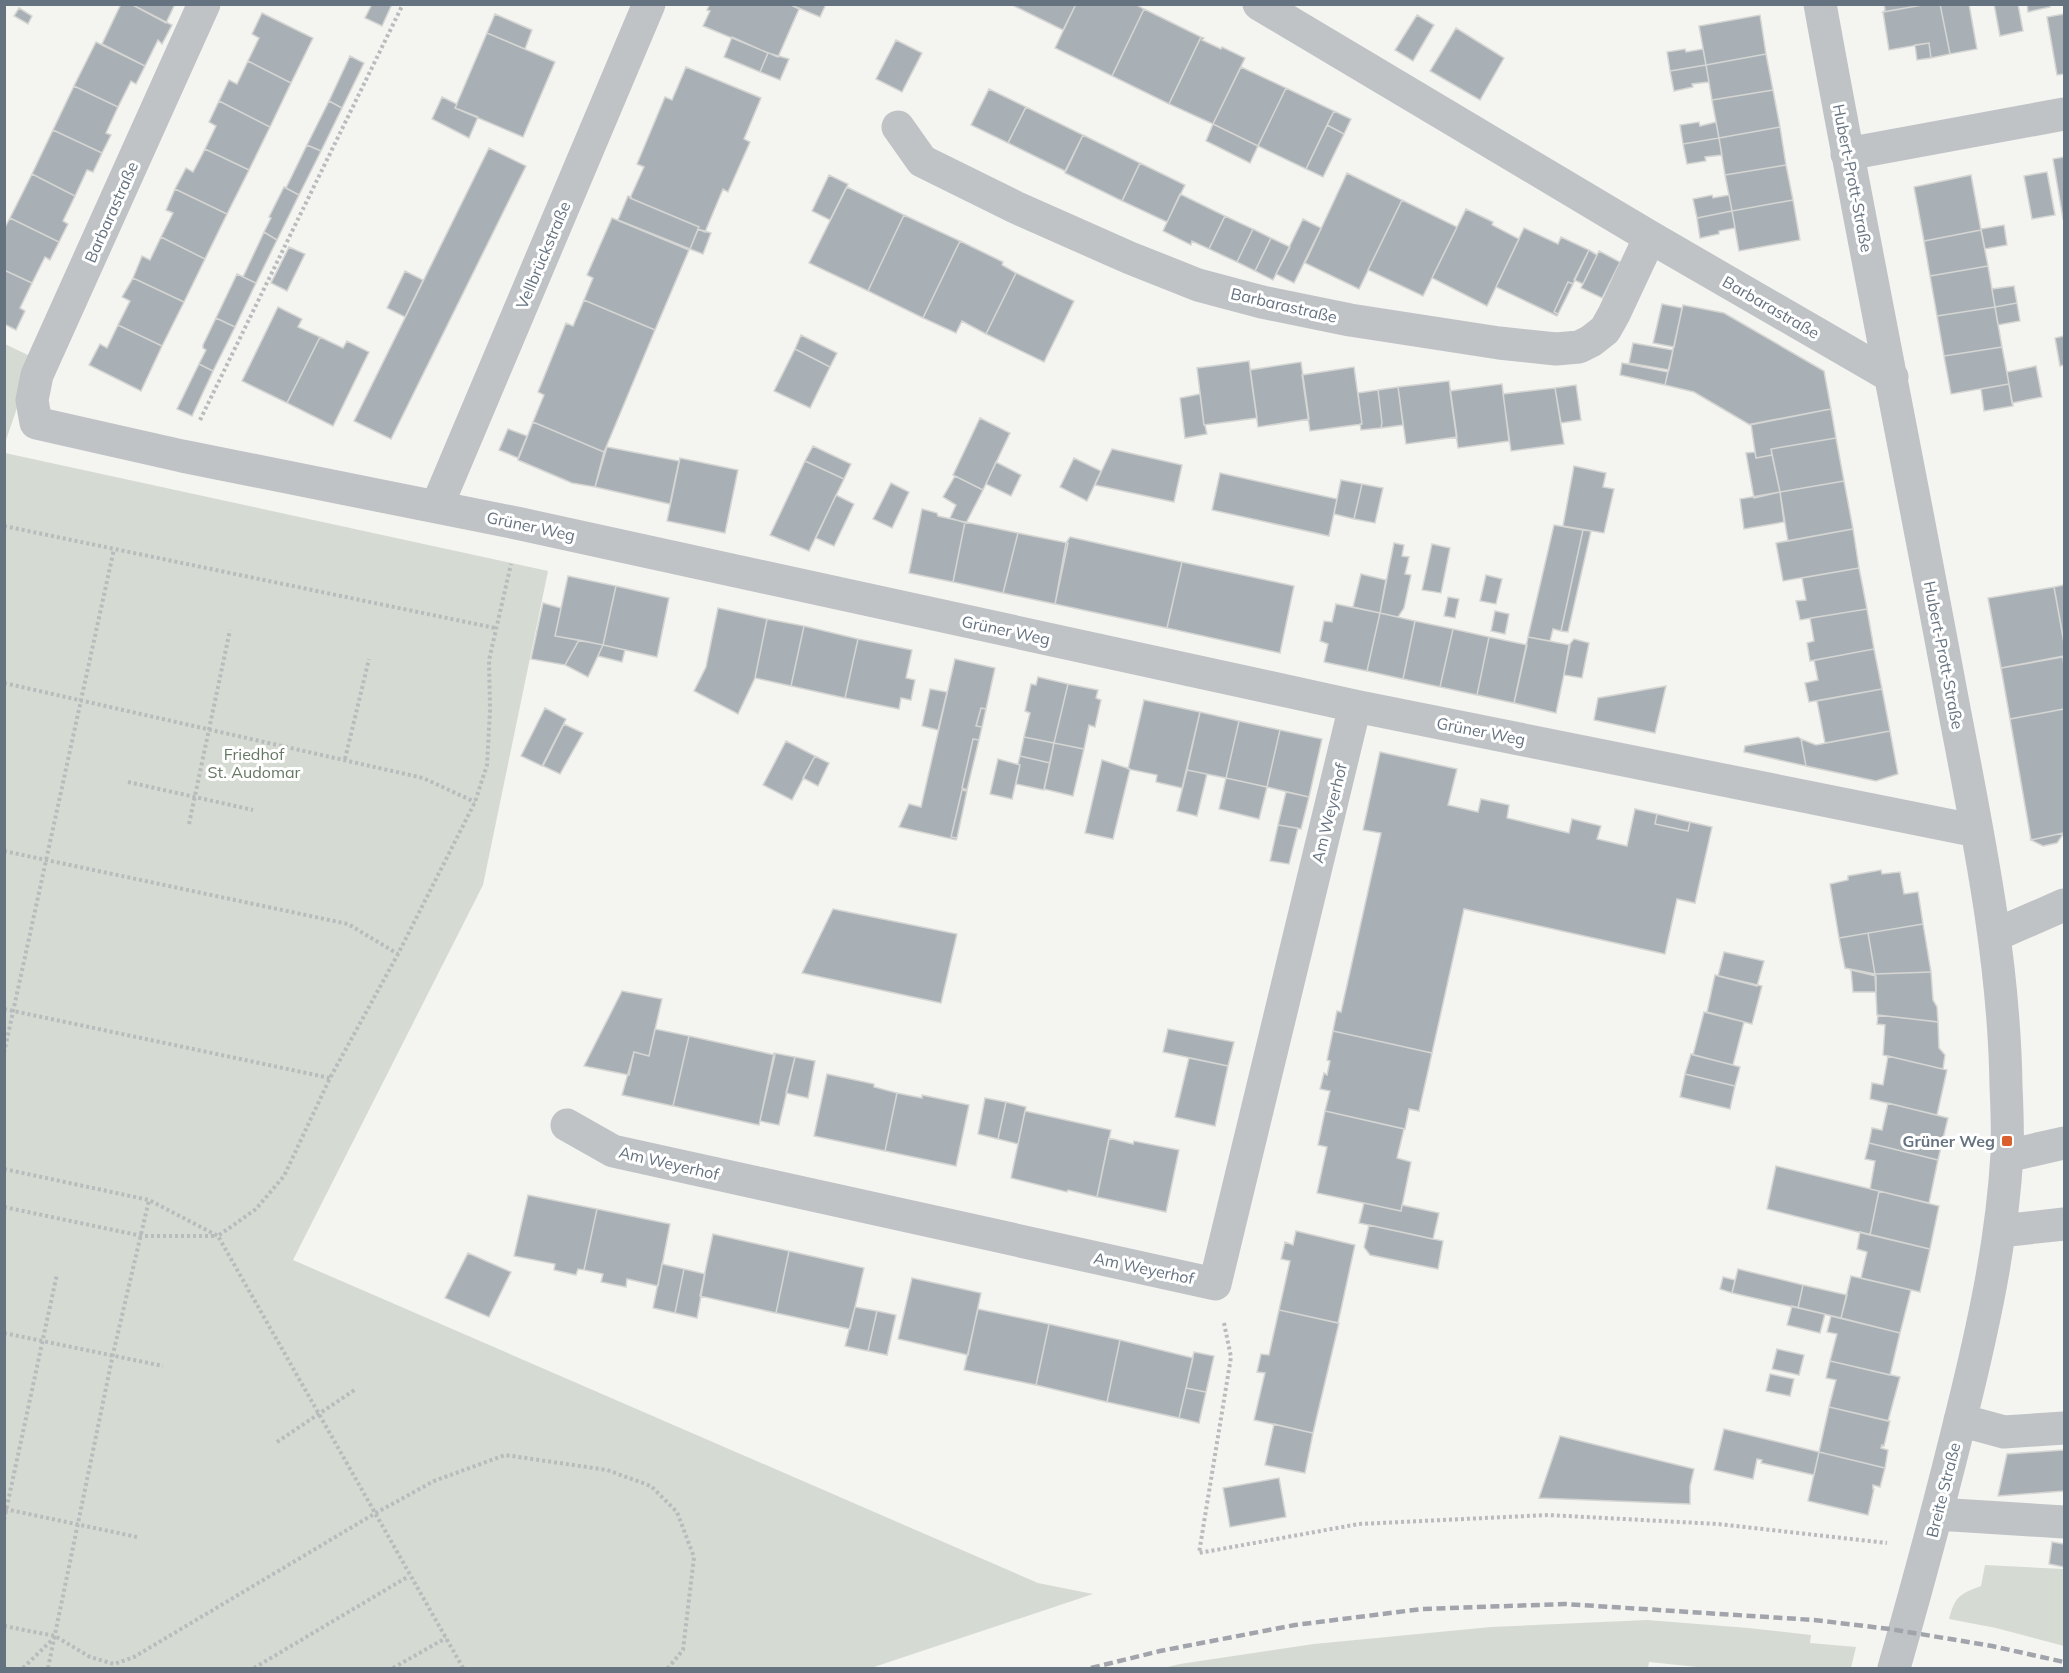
<svg xmlns="http://www.w3.org/2000/svg" width="2069" height="1673" viewBox="0 0 2069 1673" font-family="Mulish,sans-serif">
	<style>
		.green { fill: #d5dbd2 }
		.building { fill: #a9b0b5; stroke: #d5d6d3; stroke-width: 1.5 }
		.lines { fill: none; stroke-linecap: round; stroke-linejoin: round }
		.path { stroke: #b9bbbd; stroke-width: 4; stroke-dasharray: 3 3; stroke-linecap: butt }
		.minor { stroke: #bfc3c6; stroke-width: 33 }
		.rail { stroke: #a1a5ab; stroke-width: 4.5; stroke-dasharray: 9 4.5; stroke-linecap: butt }
		.poi-dot { fill: #d9602c; stroke: #fff; stroke-width: 2 }
		.labels { text-anchor: middle; dominant-baseline: central; stroke-width: 6; stroke-linejoin: round; paint-order: stroke }
		.street-label { font-size: 16px; fill: #657280; stroke: #fff }
		.park-label { font-size: 16px; fill: #667863; stroke: #fff }
		.poi-label { font-size: 16px; font-weight: bold; fill: #657280; stroke: #fff; text-anchor: end }
	</style>
	<rect width="100%" height="100%" fill="#f4f4f1"/>
	<path class="green" d="M5 344 34 358 5 443Z
		M5 453 548 571 483 885 293 1260 1038 1583 1093 1594 871 1668H5Z
		M1985 1565 2064 1569V1646L1996 1628 1949 1619C1955 1596 1960 1594 1981 1586Z
		M1647 1620 1748 1628 1811 1635 1810 1643 1856 1647 1851 1668H1707L1649 1662 1648 1668H1163L1180 1664 1314 1644 1491 1627Z"/>
	<path class="building" d="M121 4H131L172 25 162 44 158 40 145 66 102 44Z
		M131 4H175L166 23Z
		M372 4H392L382 26 365 18Z
		M710 4H789L799 9 778 57 703 26 710 11 707 10Z
		M789 4H826L820 17Z
		M1010 4H1076L1063 30Z
		M1076 4H1135L1144 9 1112 76 1055 48Z
		M1884 4H1928L1883 12 1885 10Z
		M1928 4H1940L1950 54 1931 58 1929 43 1889 50 1883 12Z
		M1940 4H1969L1977 49 1950 54Z
		M1994 4H2018L2023 31 2000 36Z
		M2027 4H2050V7L2028 12Z
		M19 8 32 16 28 24 14 16Z
		M1144 9 1201 37 1169 104 1112 76Z
		M262 13 313 38 291 83 248 61 259 38 252 34Z
		M495 14 532 30 525 49 487 33Z
		M2064 14V74L2057 75 2047 17Z
		M1417 15 1434 25 1413 61 1395 50Z
		M1760 15 1766 54 1706 65 1699 26Z
		M1456 28 1504 58 1480 100 1430 71Z
		M487 33 555 62 523 137 455 108Z
		M732 37 768 53 760 72 724 57Z
		M1201 37 1204 38 1202 40 1221 49 1222 47 1245 58 1213 124 1169 104Z
		M896 40 922 53 902 92 876 79Z
		M96 42 145 66 136 84 131 81 118 107 74 86Z
		M1929 43 1931 58 1917 60 1915 45Z
		M1685 49 1686 52 1703 49 1706 65 1670 71 1667 52Z
		M768 53 789 59 780 80 760 72Z
		M1766 54 1773 90 1712 100 1706 65Z
		M350 56 364 63 342 108 329 101Z
		M248 61 291 83 270 127 219 101 229 80 237 84Z
		M1706 65 1709 82 1692 84 1693 87 1674 91 1670 71Z
		M686 67 761 98 744 139 750 142 728 192 723 189 705 232 698 229 699 227 630 198 644 167 637 164 665 97 672 100Z
		M1241 67 1286 88 1258 146 1213 124Z
		M74 86 118 107 106 133 111 135 102 153 53 130Z
		M1286 88 1334 111 1306 169 1258 146Z
		M989 89 1026 107 1008 143 971 125Z
		M1773 90 1780 127 1719 138 1712 100Z
		M442 97 457 104 455 108 478 117 469 138 432 119Z
		M219 101 270 127 249 170 205 149 216 126 209 122Z
		M329 101 342 108 321 151 307 145Z
		M1026 107 1083 135 1065 171 1008 143Z
		M1334 111 1351 119 1344 134 1327 125Z
		M1699 122 1700 126 1716 122 1719 138 1683 144 1680 125Z
		M1213 124 1258 146 1250 163 1206 141Z
		M1327 125 1344 134 1323 177 1306 169Z
		M1780 127 1786 165 1725 175 1719 138Z
		M53 130 102 153 93 172 87 170 75 196 32 174Z
		M1083 135 1140 163 1122 201 1065 173Z
		M1719 138 1722 155 1705 157 1706 161 1687 164 1683 144Z
		M307 145 321 151 299 195 286 188Z
		M489 148 526 166 391 439 354 421Z
		M205 149 249 170 227 214 175 189 186 168 193 172Z
		M2064 157V219H2063L2053 159Z
		M1140 163 1185 185 1167 222 1122 201Z
		M1786 165 1793 200 1732 211 1725 175Z
		M2047 172 2055 215 2032 219 2024 176Z
		M1347 173 1402 200 1359 289 1305 263Z
		M32 174 75 196 63 221 68 224 59 242 10 218Z
		M829 175 848 184 830 220 812 211Z
		M1971 175 1981 230 1924 241 1914 187Z
		M284 187 299 195 277 240 264 232 271 218 269 217Z
		M847 187 904 215 868 291 809 263Z
		M175 189 227 214 205 259 161 237 173 213 166 210Z
		M1180 194 1225 216 1209 249 1192 241 1191 245 1163 231Z
		M1712 195 1713 198 1729 195 1732 211 1697 218 1693 199Z
		M628 196 631 197 630 198 699 227 690 249 618 220Z
		M1402 200 1457 227 1423 296 1368 270Z
		M1793 200 1800 240 1739 251 1732 211Z
		M1466 209 1493 222 1492 225 1519 239 1487 306 1432 278Z
		M1732 211 1735 228 1719 231V234L1700 238 1697 218Z
		M904 215 960 241 923 318 868 291Z
		M1225 216 1253 229 1237 262 1209 249Z
		M10 218 59 242 50 260 45 257 32 283 4 270V229Z
		M612 218 689 250 655 330 584 300 593 278 587 275Z
		M1303 219 1321 228 1294 283 1276 274Z
		M2004 225 2007 245 1985 249 1981 229Z
		M1524 228 1558 244 1561 237 1589 250 1573 284 1568 282 1554 312 1558 314 1557 316 1496 287Z
		M698 229 711 233 703 254 690 249Z
		M1253 229 1271 238 1255 271 1237 262Z
		M1981 230 1988 266 1930 276 1924 241Z
		M264 232 277 240 256 283 243 277Z
		M161 237 205 259 184 302 133 278 142 256 150 260Z
		M1271 238 1290 247 1273 280 1255 271Z
		M960 241 1003 262 1002 265 1016 273 986 334 962 321 956 333 923 318Z
		M289 247 305 254 287 291 271 283Z
		M1589 250 1597 255 1583 284 1574 280Z
		M1599 251 1620 262 1602 298 1581 288Z
		M1988 266 1995 307 1937 316 1930 276Z
		M4 270 32 283 20 308 25 311 16 330 4 324Z
		M405 271 423 280 405 317 387 308Z
		M1016 273 1074 301 1044 362 986 334Z
		M237 274 256 283 235 327 216 318Z
		M133 278 184 302 162 346 118 325 130 301 122 297Z
		M1568 282 1573 284 1558 314 1554 312Z
		M2014 286 2017 303 1995 307 1992 289Z
		M584 300 655 330 604 452 533 422 544 395 538 392 566 323 573 326Z
		M2017 303 2020 321 1998 325 1995 307Z
		M1662 304 1682 308 1674 347 1653 343Z
		M1683 305 1724 313 1824 371 1831 409 1750 425 1694 392 1665 385Z
		M278 307 302 319 298 327 320 337 287 403 242 381Z
		M1995 307 2002 347 1944 356 1937 316Z
		M216 318 235 327 213 371 199 364 206 350 203 348V345Z
		M118 325 162 346 141 391 89 365 100 344 107 348Z
		M801 335 837 353 830 367 795 349Z
		M2064 336V365L2060 366 2055 338Z
		M320 337 343 348 347 341 369 352 333 426 287 403Z
		M1633 343 1673 350 1669 370 1629 363Z
		M2002 347 2009 384 1951 394 1944 356Z
		M795 349 830 367 810 408 774 391Z
		M1249 361 1257 418 1204 425 1197 368Z
		M1301 362 1309 419 1258 427 1250 370Z
		M1622 363 1668 372 1665 385 1620 375Z
		M199 364 213 371 192 416 177 409Z
		M2036 366 2042 397 2012 403 2007 372Z
		M1354 367 1362 424 1310 431 1302 375Z
		M1449 381 1457 437 1406 444 1398 387Z
		M1502 384 1509 441 1458 448 1450 391Z
		M2009 384 2013 406 1984 411 1981 389Z
		M1576 385 1581 420 1561 423 1555 388Z
		M1398 387 1403 425 1381 428 1382 423 1378 390Z
		M1555 388 1564 444 1511 451 1503 394Z
		M1378 390 1382 423 1381 428 1361 430 1360 424H1362L1358 393Z
		M1200 394 1204 425H1205L1207 434 1185 438 1180 398Z
		M1831 409 1836 438 1771 449 1772 455 1756 458 1751 424Z
		M980 418 1010 433 983 490 953 475Z
		M533 422 604 452 595 487 572 483 518 460Z
		M508 429 527 436 518 458 499 450Z
		M1836 438 1844 481 1780 492 1771 449Z
		M813 446 851 464 844 479 805 461Z
		M607 447 679 461 670 504 595 487Z
		M1112 449 1182 465 1174 502 1095 485Z
		M1755 452 1756 458 1772 455 1780 492 1754 498 1746 453Z
		M680 458 738 470 725 533 667 521Z
		M1074 458 1101 471 1087 501 1060 487Z
		M805 461 844 479 809 551 770 535Z
		M996 462 1021 475 1011 496 986 484Z
		M1574 466 1606 473 1603 487 1614 489 1604 533 1563 526Z
		M1220 473 1337 499 1329 536 1212 510Z
		M955 476 983 490 966 523 950 518 956 505 943 497Z
		M1341 480 1362 484 1354 519 1334 514Z
		M1844 481 1853 529 1788 541 1780 492Z
		M891 483 909 492 892 528 873 519Z
		M1362 484 1383 488 1375 523 1354 519Z
		M1780 492 1784 522 1744 529 1740 499Z
		M836 495 854 504 834 546 816 538Z
		M922 509 937 513 938 516 965 522 953 582 909 573Z
		M965 522 1018 533 1003 593 953 582Z
		M1554 525 1583 530 1561 631 1553 629 1550 641 1528 637Z
		M1853 529 1859 568 1783 581 1776 543Z
		M1583 530 1591 531 1568 632 1561 631Z
		M1018 533 1068 543 1055 604 1003 593Z
		M1070 537 1182 562 1167 628 1055 604 1066 543Z
		M1394 543 1404 545 1402 556 1409 557 1405 574 1411 575 1404 608 1398 617 1380 613Z
		M1432 544 1450 548 1441 593 1422 590Z
		M1182 562 1294 586 1280 653 1167 628Z
		M1859 568 1867 609 1800 620 1796 601 1806 600 1802 578Z
		M1361 574 1386 580 1380 613 1353 607Z
		M1486 575 1502 579 1496 604 1480 601Z
		M568 576 616 586 603 645 555 636Z
		M2064 585V642L2054 587Z
		M616 586 669 598 657 657 603 645Z
		M2054 587 2064 643V656L2001 668 1988 598Z
		M1448 597 1459 599 1455 618 1444 616Z
		M543 603 561 608 555 636 579 640 565 665 531 659Z
		M1336 604 1380 613 1367 671 1324 662 1328 644 1320 641 1324 621 1332 622Z
		M718 608 767 619 755 678 738 714 694 691 706 667Z
		M1867 609 1874 649 1810 661 1807 643 1814 641 1810 618Z
		M1495 611 1509 614 1505 634 1491 631Z
		M1380 613 1415 621 1403 679 1367 671Z
		M767 619 804 626 791 686 755 678Z
		M1415 621 1453 629 1440 687 1403 679Z
		M804 626 858 639 845 698 791 686Z
		M1453 629 1489 637 1477 695 1440 687Z
		M1489 637 1527 645 1514 703 1477 695Z
		M1528 637 1570 645 1556 713 1514 703Z
		M858 639 912 650 906 678 915 680 911 700 901 698 899 709 845 698Z
		M1574 639 1589 643 1582 678 1564 675 1569 645Z
		M579 640 603 645 588 677 565 665Z
		M603 645 625 650 622 662 598 656Z
		M1874 649 1882 689 1809 702 1805 683 1818 680 1814 660Z
		M2063 657 2064 667V709L2010 719 2001 668Z
		M955 659 995 668 986 709 981 708 976 726 982 727 979 740 973 739 962 788 967 791 962 790 951 837 957 838 956 840 899 827 909 804 921 807Z
		M1038 677 1068 684 1054 743 1024 737 1030 713 1025 711 1031 684 1036 685Z
		M1068 684 1098 690 1096 698 1101 700 1095 727 1089 725 1084 749 1054 743Z
		M1666 686 1655 733 1594 720 1598 698Z
		M930 689 947 692 938 730 922 726Z
		M1882 689 1890 731 1825 743 1817 701Z
		M1144 700 1200 712 1182 788 1156 782 1157 775 1128 769Z
		M545 708 566 719 542 766 521 756Z
		M981 708 986 709 982 727 976 726Z
		M2064 709V833L2031 840 2010 719Z
		M1200 712 1239 721 1226 778 1187 770Z
		M1239 721 1280 730 1267 787 1226 778Z
		M564 724 583 733 560 774 543 766Z
		M1280 730 1322 739 1309 797 1267 787Z
		M1890 731 1898 774 1876 781 1806 766 1801 739 1816 745Z
		M1024 737 1054 743 1050 763 1020 756Z
		M1798 737 1801 739 1806 766 1744 752 1745 746Z
		M973 739 979 740 967 790 962 788Z
		M786 741 815 756 792 800 763 785Z
		M1054 743 1084 749 1073 796 1044 789Z
		M1380 752 1457 769 1448 805 1478 812 1481 799 1509 805 1507 818 1569 833 1572 819 1601 826 1597 839 1627 846 1635 809 1657 814 1655 824 1688 831 1690 822 1712 827 1695 903 1677 899 1665 954 1464 909 1432 1053 1333 1031 1337 1011 1341 1012 1381 833 1363 830Z
		M815 756 829 763 818 786 803 778Z
		M1020 756 1050 763 1044 790 1016 784 1020 765 1018 764Z
		M998 759 1020 765 1012 799 990 794Z
		M1102 760 1130 769 1113 839 1085 833Z
		M1187 770 1207 774 1197 816 1177 811Z
		M1226 778 1267 787 1259 819 1219 809Z
		M962 790 967 791 957 838 951 837Z
		M1286 792 1309 797 1301 829 1278 825Z
		M1657 814 1690 822 1688 831 1655 824Z
		M1278 825 1298 828 1289 864 1270 861Z
		M2064 833 2057 843 2043 846 2031 840Z
		M1881 870 1882 874 1900 872 1904 894 1918 892 1923 924 1839 938 1830 884 1848 880V876Z
		M833 909 957 934 941 1003 802 973Z
		M1923 924 1931 972 1875 974 1868 933Z
		M1868 933 1875 974 1845 968 1839 938Z
		M1724 952 1764 961 1757 986 1718 976Z
		M1851 970 1876 976V992H1853Z
		M1931 972 1933 1000 1937 1007 1938 1022 1877 1015 1875 974Z
		M1715 975 1762 986 1752 1024 1707 1012Z
		M622 991 662 999 649 1056 634 1052 629 1075 584 1066Z
		M1704 1012 1744 1022 1733 1065 1693 1055Z
		M1878 1015 1938 1022 1939 1048 1945 1055 1943 1069 1883 1055 1885 1025 1877 1024Z
		M655 1029 689 1036 673 1106 622 1095 634 1052 649 1056Z
		M1168 1029 1234 1042 1228 1066 1163 1052Z
		M1333 1031 1432 1053 1419 1111 1409 1109 1405 1129 1325 1111 1330 1091 1320 1089 1324 1073 1327 1075 1330 1061 1327 1060Z
		M689 1036 775 1055 759 1125 673 1106Z
		M774 1053 795 1057 779 1125 760 1121Z
		M1691 1054 1740 1067 1735 1086 1685 1074Z
		M1888 1056 1947 1070 1937 1115 1870 1099 1872 1083 1883 1085Z
		M795 1057 815 1061 808 1098 786 1093Z
		M1189 1058 1228 1066 1215 1126 1175 1117Z
		M827 1074 874 1084V1087L897 1093 885 1151 814 1136Z
		M1685 1074 1735 1086 1730 1109 1680 1097Z
		M897 1093 922 1098V1095L969 1105 956 1166 885 1151Z
		M985 1098 1006 1102 998 1139 978 1134Z
		M1006 1102 1026 1107 1018 1144 998 1139Z
		M1888 1103 1948 1118 1938 1160 1869 1143 1872 1128 1882 1130Z
		M1025 1111 1111 1130 1097 1197 1068 1190 1067 1192 1011 1178Z
		M1325 1111 1404 1129 1397 1158 1411 1162 1401 1211 1317 1193 1327 1147 1318 1145Z
		M1109 1138 1133 1144 1134 1141 1179 1150 1166 1212 1097 1197Z
		M1869 1143 1938 1160 1929 1203 1870 1189 1875 1161 1865 1159Z
		M1776 1166 1879 1191 1870 1235 1767 1209Z
		M1879 1191 1939 1206 1930 1249 1870 1235Z
		M528 1195 597 1209 584 1270 578 1269 576 1275 554 1270 555 1264 514 1256Z
		M1364 1203 1401 1211 1402 1205 1439 1213 1433 1239 1359 1223Z
		M597 1209 670 1224 658 1286 627 1279 626 1287 601 1282 603 1274 584 1270Z
		M1369 1225 1443 1241 1438 1269 1370 1255 1364 1247Z
		M1296 1231 1355 1245 1338 1323 1279 1310 1290 1261 1281 1259 1285 1242 1293 1245Z
		M1860 1232 1930 1249 1920 1292 1861 1278 1867 1252 1857 1249Z
		M713 1234 789 1251 776 1313 700 1296Z
		M789 1251 864 1268 850 1329 776 1313Z
		M468 1253 511 1272 489 1317 445 1298Z
		M662 1264 684 1269 675 1313 653 1308Z
		M684 1269 705 1274 697 1318 675 1313Z
		M1738 1269 1803 1285 1798 1308 1732 1293Z
		M1851 1276 1911 1290 1900 1333 1841 1318Z
		M1723 1277 1735 1280 1732 1293 1720 1289Z
		M912 1278 981 1293 968 1355 898 1339Z
		M1803 1285 1847 1295 1841 1318 1798 1308Z
		M1792 1306 1825 1314 1820 1333 1787 1325Z
		M855 1307 877 1311 868 1351 845 1346Z
		M978 1309 1049 1324 1036 1385 964 1370Z
		M1279 1310 1339 1323 1313 1433 1254 1420 1265 1373 1257 1372 1261 1354 1269 1355Z
		M877 1311 896 1315 887 1355 868 1351Z
		M1831 1316 1900 1333 1890 1375 1830 1361 1837 1334 1827 1332Z
		M1049 1324 1120 1340 1107 1402 1036 1385Z
		M1120 1340 1193 1358 1179 1418 1107 1402Z
		M1777 1349 1804 1355 1799 1375 1772 1369Z
		M1194 1352 1214 1356 1206 1392 1186 1388Z
		M1830 1361 1900 1377 1888 1421 1829 1407 1836 1380 1826 1378Z
		M1770 1374 1794 1379 1790 1396 1766 1391Z
		M1186 1388 1206 1392 1199 1423 1179 1418Z
		M1829 1407 1890 1421 1884 1446 1882 1445 1881 1448 1888 1450 1885 1468 1819 1452Z
		M1274 1424 1313 1433 1305 1473 1265 1465Z
		M1724 1429 1819 1452 1814 1475 1761 1463 1762 1460 1757 1459 1753 1479 1714 1470Z
		M1560 1436 1694 1469 1690 1486V1504L1539 1498Z
		M2064 1450V1491L1998 1496 2007 1454Z
		M1819 1452 1885 1468 1880 1487 1873 1485V1489H1874L1868 1515 1808 1501Z
		M1279 1478 1286 1517 1230 1527 1223 1488Z
		M2052 1542 2064 1544V1567L2049 1564Z"/>
	<g class="lines">
		<path class="path" d="M200 420 403 4
			M4 526 495 628
			M4 683 423 778 475 802
			M345 759 369 659
			M128 782 253 810
			M189 824 230 630
			M4 851 348 924 398 954
			M4 1009 330 1078
			M4 1053 114 549
			M4 1169 149 1200 218 1236
			M4 1207 142 1236H217
			M1224 1323 1231 1357 1199 1553 1359 1524 1548 1515 1718 1524 1887 1543
			M4 1333 163 1366
			M277 1442 356 1389
			M5 1509 137 1537
			M4 1520 57 1274
			M4 1626 55 1636 90 1657 114 1664 134 1657 374 1514 434 1481 505 1455 607 1470 651 1486 677 1512 694 1557 683 1650 668 1668
			M23 1668 55 1637
			M48 1668 113 1354 149 1200
			M254 1668 409 1576
			M393 1668 446 1638
			M463 1668 218 1236 256 1209 284 1176 330 1078 398 954 475 802 487 765 490 710 489 660 511 564"/>
		<path class="minor" d="M204 4 37 375 32 400 36 423 182 456 521 524 1355 706 1977 831
			M1259 4 1650 237 1892 377
			M1820 4C1861 231 1907 456 1949 682 1974 816 2004 949 2006 1086 2007 1108 2008 1131 2007 1154 2002 1243 1983 1328 1962 1413 1941 1499 1918 1584 1894 1668
			M898 127 922 161 1015 207 1130 258 1198 285 1262 302 1350 320 1499 343 1556 349 1579 347 1591 341 1605 330 1614 314 1650 237
			M1847 154 2064 114
			M437 506 649 4
			M1995 935 2064 905
			M567 1125 613 1151 1215 1284 1355 706
			M2007 1156 2064 1143
			M2000 1231 2064 1224
			M1960 1420 2004 1432 2064 1428
			M1937 1514 2064 1522"/>
		<path class="rail" d="M1091 1668 1160 1651 1295 1625 1422 1609 1565 1604 1814 1620 1890 1629 1992 1646 2064 1662"/>
	</g>
	<rect class="poi-dot" x="2001" y="1135" width="12" height="12" rx="3"/>
	<g class="labels">
		<g class="street-label">
			<text transform="translate(1853 178) rotate(79)">Hubert-Prott-Straße</text>
			<text transform="translate(111 212) rotate(-66)">Barbarastraße</text>
			<text transform="translate(543 255) rotate(-67)">Vellbrückstraße</text>
			<text transform="translate(1284 305) rotate(13)">Barbarastraße</text>
			<text transform="translate(1771 307) rotate(30)">Barbarastraße</text>
			<text transform="translate(531 526) rotate(12)">Grüner Weg</text>
			<text transform="translate(1006 630) rotate(12)">Grüner Weg</text>
			<text transform="translate(1944 655) rotate(79)">Hubert-Prott-Straße</text>
			<text transform="translate(1481 731) rotate(11)">Grüner Weg</text>
			<text transform="translate(1329 813) rotate(-76)">Am Weyerhof</text>
			<text transform="translate(669 1163) rotate(13)">Am Weyerhof</text>
			<text transform="translate(1144 1268) rotate(12)">Am Weyerhof</text>
			<text transform="translate(1943 1490) rotate(-76)">Breite Straße</text>
		</g>
		<g class="park-label">
			<text x="254" y="754">Friedhof<tspan x="254" dy="18">St. Audomar</tspan></text>
		</g>
		<g class="poi-label">
			<text x="1995" y="1141">Grüner Weg</text>
		</g>
	</g>
	<rect width="2069" height="1673" fill="none" stroke="#657280" stroke-width="12"/>
</svg>
